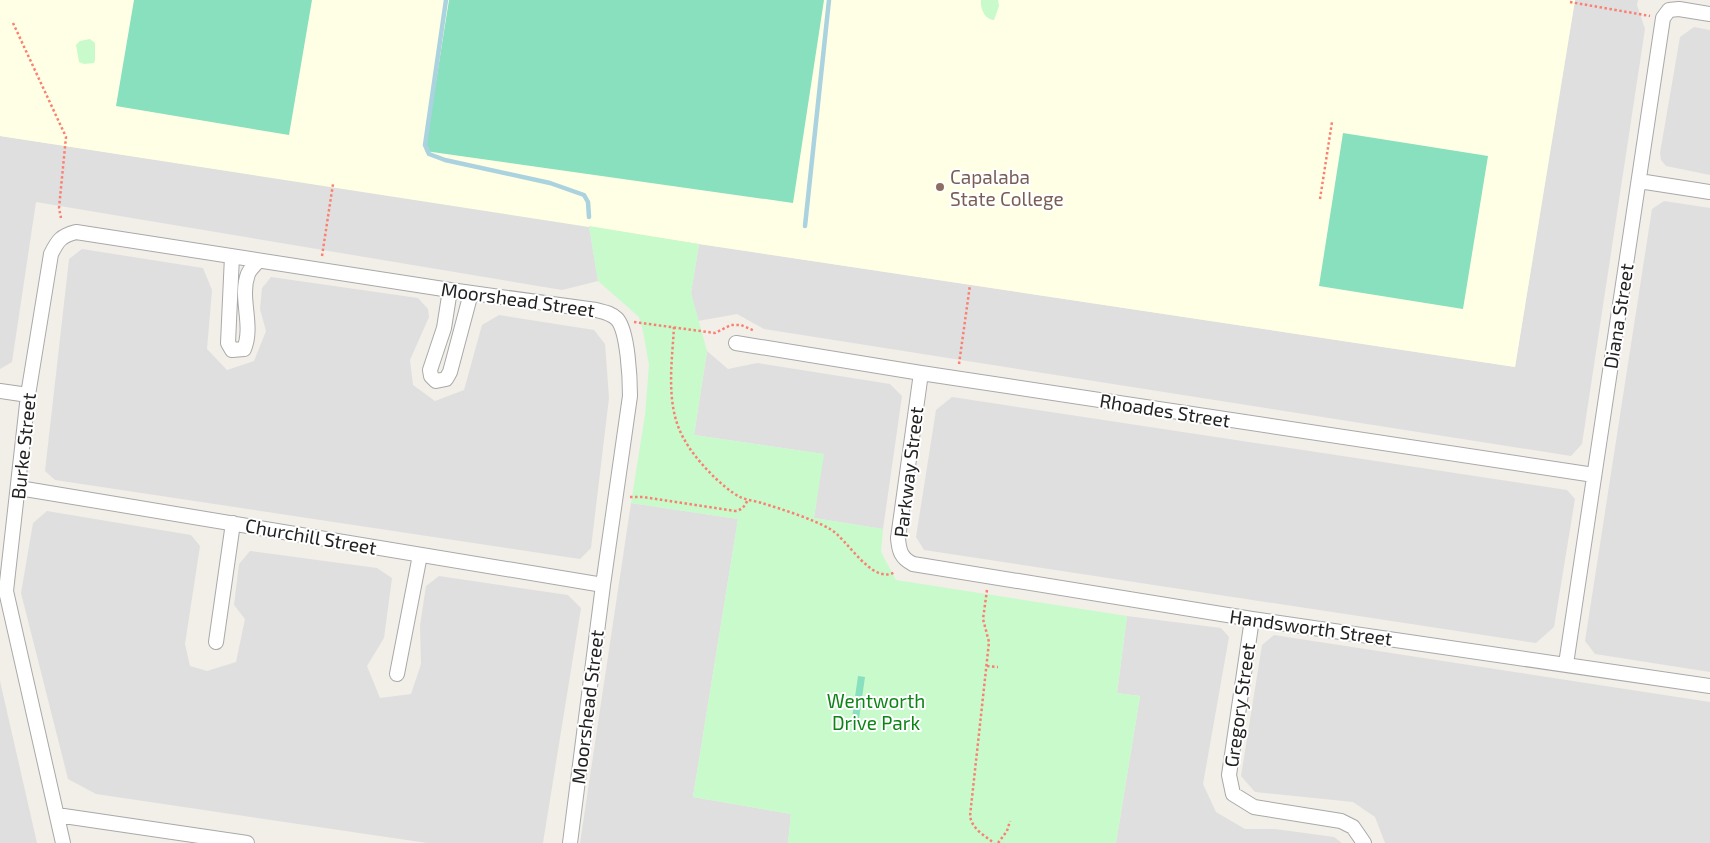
<svg xmlns="http://www.w3.org/2000/svg" width="1710" height="843" viewBox="0 0 1710 843" font-family="'Exo 2',sans-serif">
	<style>
		.residential { fill: #e0dfdf }
		.education { fill: #ffffe5 }
		.park { fill: #c8facc }
		.pitch { fill: #88e0be }
		.lines { fill: none; stroke-linecap: round; stroke-linejoin: round }
		.stream { stroke: #aad3df; stroke-width: 4.5 }
		.minor-casing { stroke: #a9a9a9; stroke-width: 16 }
		.path { stroke: #fa8072; stroke-width: 2.5; stroke-dasharray: 2.5 2.5; stroke-linecap: butt }
		.minor { stroke: #fff; stroke-width: 14 }
		.education-dot { fill: #8d6e63; stroke: #fff; stroke-width: 2 }
		.labels { text-anchor: middle; dominant-baseline: central; stroke-width: 4; stroke-linejoin: round; paint-order: stroke }
		.education-label { font-size: 19px; fill: #785e54; stroke: #fff; text-anchor: start }
		.street-label { font-size: 19px; fill: #222; stroke: #fff }
		.park-label { font-size: 19px; fill: #0c8416; stroke: #fff }
	</style>
	<rect width="100%" height="100%" fill="#f2efe9"/>
	<path class="residential" d="M1575 0H1638L1637 5 1645 29 1582 444 1571 456 764 329 737 314 698 321 691 293 699 244 1515 367Z
		M1694 27 1710 30V175L1666 166 1661 160 1660 153 1680 37Z
		M0 136 589 226 598 281 562 290 36 202 12 362 0 369Z
		M1664 201 1710 208V672L1595 654 1585 641 1652 209Z
		M82 249 203 268 212 290 207 349 227 370 254 361 266 331 260 309 262 288 271 277 418 298 428 309 429 317 410 360 413 385 435 401 464 390 482 325 499 315 594 330 605 344 609 398 591 548 580 559 55 480 45 471 69 259Z
		M707 351 728 369 757 363 890 384 902 396 883 529 814 518 823 454 694 435Z
		M952 397 1567 490 1575 499 1554 627 1536 643 924 550 916 537 936 410Z
		M631 503 738 519 693 797 791 814 788 843H580Z
		M47 511 191 535 200 546 185 644 190 666 207 671 236 662 245 619 234 605 239 564 250 551 377 568 392 578 384 638 367 666 380 698 411 694 421 664 420 625 426 586 439 576 568 595 581 608 543 843H427L96 794 68 779 21 593 33 523Z
		M1127 616 1221 628 1229 637 1203 784 1216 812 1245 829H1275L1334 837 1342 843H1116L1140 696 1117 693Z
		M1274 635 1710 702V843H1385L1375 817 1353 802 1255 792 1241 776 1262 645Z
		M0 681 37 843H0Z"/>
	<path class="education" d="M0 0H1575L1515 367 699 244 0 136Z"/>
	<path class="park" d="M981 0H998L999 6 994 20C985 20 980 9 981 0Z
		M90 39 95 43V60L94 63 84 64 79 62 76 45 80 41Z
		M589 226 699 244 691 293 707 351 694 435 824 454 814 518 883 529 881 552 896 580 1127 616 1117 693 1140 696 1116 843H788L791 814 693 797 738 519 631 503 645 415 649 365 643 331 639 317 598 281Z"/>
	<path class="pitch" d="M134 0H312L289 135 116 106Z
		M449 0H824L793 203 425 151Z
		M1343 133 1488 156 1463 309 1319 286Z
		M858 676 865 677 858 726 851 725Z"/>
	<g class="lines">
		<path class="stream" d="M446 0 425 145 429 154 445 160 550 183 584 195 588 202 589 217
			M805 226 829 0"/>
		<defs>
			<path id="minor" d="M1639 181 1710 192
				M232 256 228 343 232 350 244 349C254 325 239 298 248 274 250 269 255 265 258 261
				M450 290 444 328 430 370 431 376 436 381 446 379 450 372 471 293
				M736 343 921 373 1594 475
				M921 373 898 538C899 551 901 558 913 564L1252 619 1710 686
				M0 391 28 395
				M19 488 603 585
				M1252 619 1229 775 1233 794 1254 807 1341 821 1353 827 1364 843
				M216 642 233 523
				M1566 664 1663 18 1669 10 1679 9 1710 14
				M397 674 420 555
				M57 815 247 843
				M63 843 6 591 28 395 51 254C58 240 61 236 76 232L450 290 596 310C604 312 611 313 617 319 628 331 630 380 630 396L603 585 570 843"/>
		</defs>
		<use href="#minor" class="minor-casing"/>
		<path class="path" d="M1570 2 1650 16
			M13 23 66 137 59 208 61 218
			M1320 199 1332 122
			M322 256 333 184
			M634 322 715 333 731 325H741L755 331
			M674 327C672 363 665 406 684 439 694 458 721 487 740 497 746 500 755 501 762 503 781 509 813 519 830 529 847 538 872 586 895 572
			M959 364 970 285
			M630 497H643L735 511C742 510 745 506 748 499
			M987 590 983 619 989 642 970 816C972 829 985 836 994 843
			M987 666 998 667
			M998 843 1007 831 1010 821"/>
		<use href="#minor" class="minor"/>
	</g>
	<circle class="education-dot" cx="940" cy="187" r="5"/>
	<g class="labels">
		<g class="education-label">
			<text x="950" y="176">Capalaba<tspan x="950" dy="22">State College</tspan></text>
		</g>
		<g class="street-label">
			<text transform="translate(518 299) rotate(8)">Moorshead Street</text>
			<text transform="translate(1618 316) rotate(-81)">Diana Street</text>
			<text transform="translate(1165 410) rotate(9)">Rhoades Street</text>
			<text transform="translate(23 446) rotate(-84)">Burke Street</text>
			<text transform="translate(908 472) rotate(-83)">Parkway Street</text>
			<text transform="translate(311 536) rotate(10)">Churchill Street</text>
			<text transform="translate(1311 627) rotate(8)">Handsworth Street</text>
			<text transform="translate(1239 705) rotate(-82)">Gregory Street</text>
			<text transform="translate(587 707) rotate(-83)">Moorshead Street</text>
		</g>
		<g class="park-label">
			<text x="876" y="700">Wentworth<tspan x="876" dy="22">Drive Park</tspan></text>
		</g>
	</g>
</svg>
